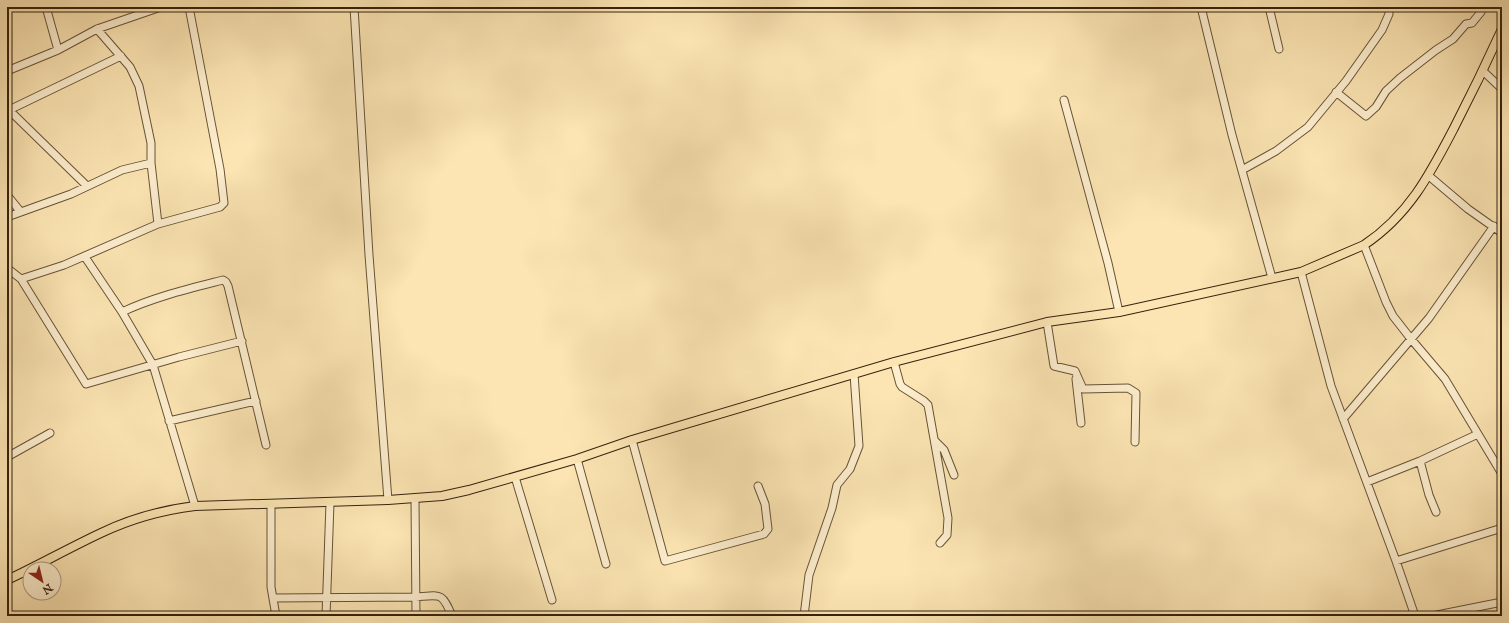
<svg xmlns="http://www.w3.org/2000/svg" width="1509" height="623" viewBox="0 0 1509 623" font-family="'IM FELL English',serif">
	<style>
		.lines { fill: none; stroke-linecap: round; stroke-linejoin: round }
		.minor-casing { stroke: #675336; stroke-width: 9 }
		.major-casing { stroke: #35220d; stroke-width: 10 }
		.minor { stroke: #fdeece; stroke-width: 7 }
		.major { stroke: #fce5b3; stroke-width: 8 }
	</style>
	<rect width="100%" height="100%" fill="#fce5b3"/>
	<filter id="stains"><feTurbulence type="fractalNoise" baseFrequency=".005" numOctaves="4"/><feColorMatrix values="0 0 0 0 .2 0 0 0 0 .09 0 0 0 0 .02 0 0 0 .5 -.17"/></filter>
	<radialGradient id="worn" r=".72"><stop offset=".6" stop-color="#630" stop-opacity="0"/><stop offset="1" stop-color="#630" stop-opacity=".3"/></radialGradient>
	<g class="lines">
		<defs>
			<path id="minor" d="M46 7 58 50
				M354 7 369 255 388 500
				M1201 7 1232 135 1272 278
				M1269 7 1279 49
				M97 29 130 67 139 86 151 143V163L158 224
				M7 71 58 50 97 29 161 7
				M1483 71 1502 89
				M1336 92 1366 116 1376 107 1386 91 1400 78 1436 50 1453 39 1466 24 1472 23 1481 12V7
				M1064 100 1108 263 1119 312
				M7 108 87 186
				M9 110 121 56
				M1242 170 1276 151 1308 127 1346 81 1382 30 1389 14V7
				M1429 176 1468 209 1502 233
				M7 195 20 211
				M7 217 71 194 122 170 151 163
				M1364 245 1386 302 1393 316 1411 339 1445 379 1502 474
				M85 257 122 312 153 365 195 506
				M7 268 21 279 86 384 179 357 242 341
				M1301 272 1331 386 1396 561 1415 616
				M21 279 64 265 158 224 220 207 224 203 220 169 189 7
				M122 312C154 297 188 289 223 280L226 282 228 286 266 445
				M1047 322 1054 366 1075 371 1083 389 1128 388 1136 393 1135 442
				M894 362 900 384 902 387 924 401 928 405 948 518 947 535 940 543
				M1076 379 1081 423
				M1343 419 1429 318 1494 226
				M169 421 256 401
				M632 440 665 561 764 534 768 529 765 504 758 486
				M935 441 944 450 954 475
				M7 457 50 433
				M577 459 606 564
				M1420 461 1429 495 1436 512
				M515 477 552 600
				M1367 482 1420 461 1478 434
				M415 498 416 616
				M271 504V587L276 616
				M1396 561 1502 528
				M273 598 416 597C441 595 442 592 452 616
				M326 616 330 503
				M804 616 809 575 832 508 837 485 850 469 859 446 854 374
				M1432 616 1502 602"/>
			<path id="major" d="M7 580C39 565 69 548 101 533 130 519 163 510 195 506L388 500 442 496 469 490 577 459 632 440 894 362 1047 322 1119 312 1301 272 1364 245C1409 215 1430 174 1454 128 1471 95 1487 62 1502 29"/>
		</defs>
		<use href="#minor" class="minor-casing"/>
		<use href="#major" class="major-casing"/>
		<use href="#minor" class="minor"/>
		<use href="#major" class="major"/>
	</g>
	<rect width="1509" height="623" fill="none" stroke="#fce5b3" stroke-width="24"/>
	<rect x="8" y="8" width="1493" height="607" fill="none" stroke="#35220d" stroke-width="2"/>
	<rect x="12" y="12" width="1485" height="599" fill="none" stroke="#35220d"/>
	<g transform="translate(42 581) rotate(145)"><circle r="19" fill="#fdeece" stroke="#ad9c81"/>
	<path d="M0-3L7 15L0 10L-7 15Z" fill="#8f2418"/>
	<text y="-6" font-size="11" font-weight="bold" text-anchor="middle" fill="#35220d">N</text>
	</g>
	<rect width="100%" height="100%" filter="url(#stains)"/>
	<rect width="100%" height="100%" fill="url(#worn)"/>
</svg>
